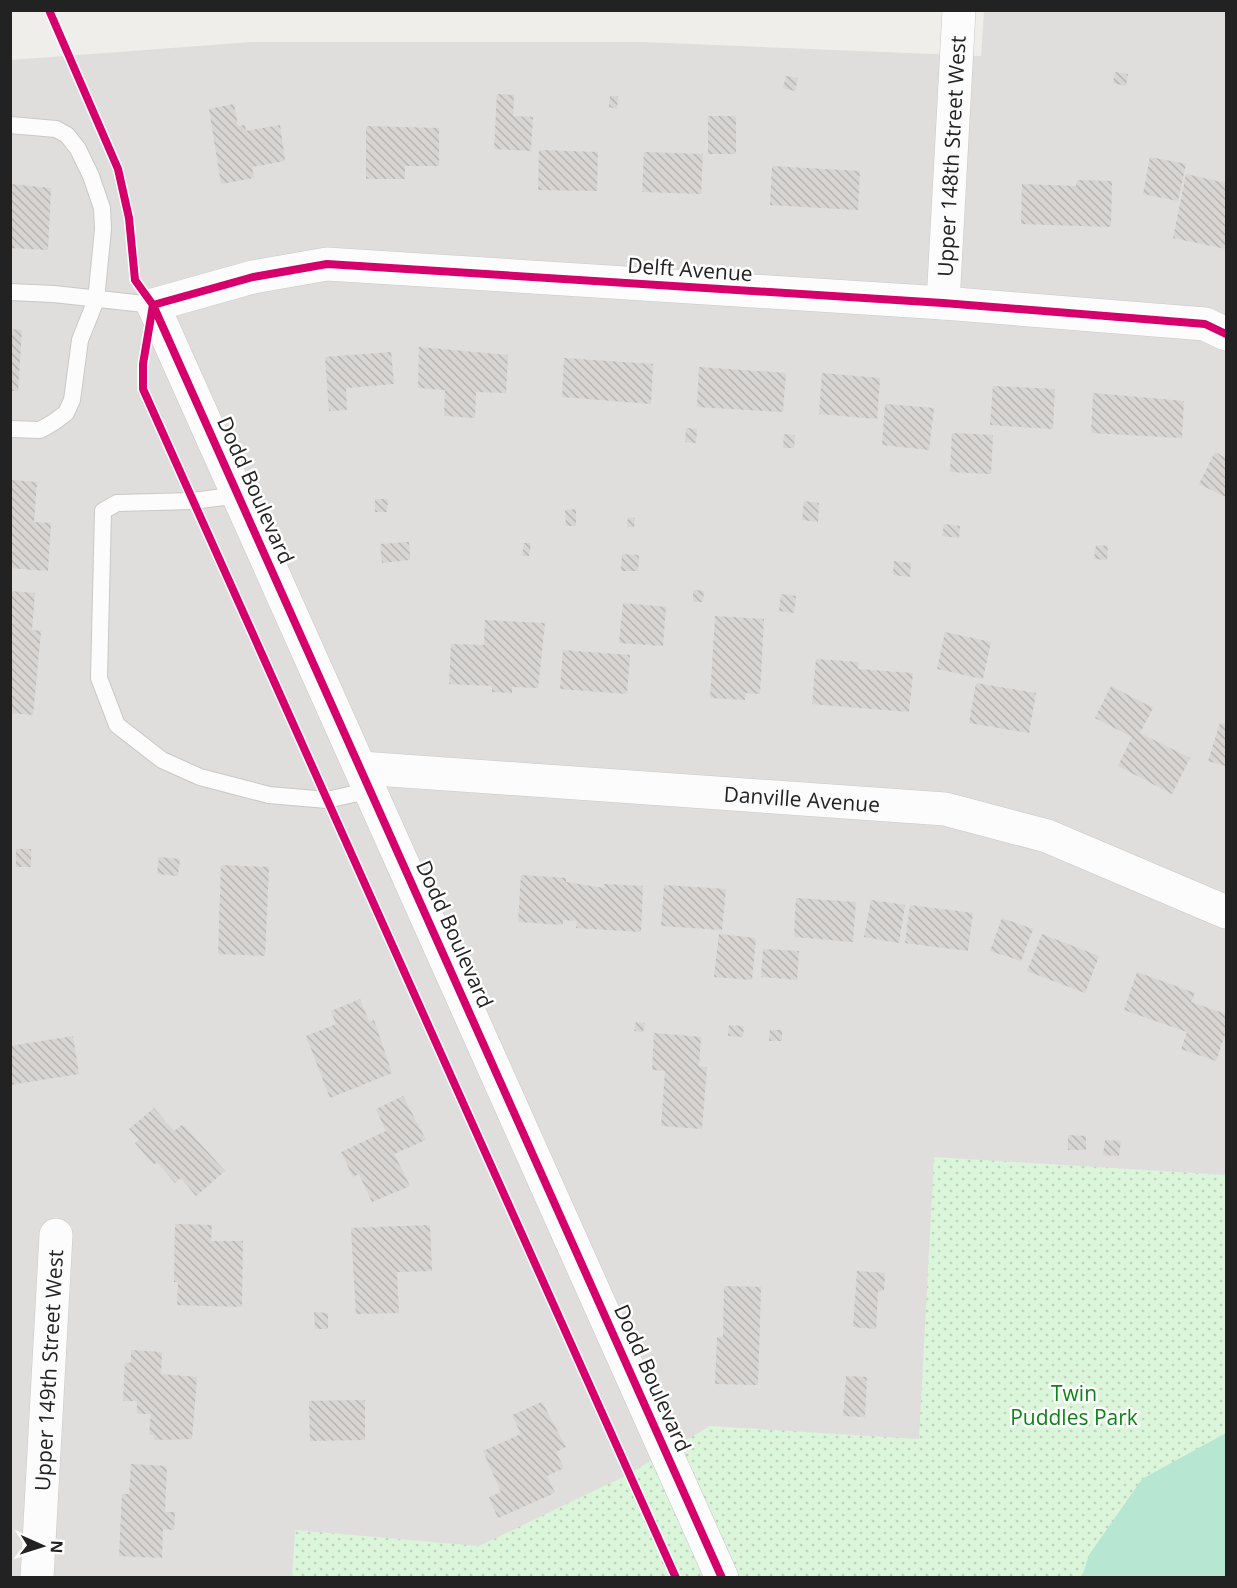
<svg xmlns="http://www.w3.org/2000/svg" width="1237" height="1588" viewBox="0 0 1237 1588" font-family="'Open Sans',sans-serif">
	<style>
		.residential { fill: #dfdedc }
		.park { fill: url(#park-dots) }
		.pitch { fill: #b7e6d2 }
		.building { fill: url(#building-back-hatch) }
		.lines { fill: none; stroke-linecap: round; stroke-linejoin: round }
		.service-casing { stroke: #c9c8c7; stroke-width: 18 }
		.minor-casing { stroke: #c9c8c7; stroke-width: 34 }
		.service { stroke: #fdfcfc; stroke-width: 16 }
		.minor { stroke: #fdfcfc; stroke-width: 33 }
		.cycleway-casing { stroke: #fff; stroke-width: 11 }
		.cycleway { stroke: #d6006c; stroke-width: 8 }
		.labels { text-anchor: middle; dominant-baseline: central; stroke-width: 5; stroke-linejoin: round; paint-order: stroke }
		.street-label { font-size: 21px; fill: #222; stroke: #fff }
		.park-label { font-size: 21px; fill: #0c8416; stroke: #fff }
	</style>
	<defs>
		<pattern id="park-dots" width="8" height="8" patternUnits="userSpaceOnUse" patternTransform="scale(1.5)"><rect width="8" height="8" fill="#daf5da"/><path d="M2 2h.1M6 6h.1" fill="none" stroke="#bbd2bb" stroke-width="1.8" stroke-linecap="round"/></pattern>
		<pattern id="building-back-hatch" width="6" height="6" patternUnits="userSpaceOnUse" patternTransform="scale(1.5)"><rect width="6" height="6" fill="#d7d4d2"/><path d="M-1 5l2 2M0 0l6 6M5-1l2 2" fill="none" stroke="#b8b6b4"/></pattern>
	</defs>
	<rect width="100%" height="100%" fill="#f0eeeb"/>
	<path class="residential" d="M984 11H1226V1577L11 1578V60L252 42H641L981 56Z"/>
	<path class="park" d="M934 1157 1226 1175V1577L292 1578 295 1530 479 1546 627 1475 710 1426 919 1439Z"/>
	<path class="pitch" d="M1226 1433V1577H1082L1089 1555 1142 1479Z"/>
	<path class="building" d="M1115 72 1128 74 1126 86 1113 83Z
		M786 76 798 78 795 91 783 88Z
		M497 94 514 95 513 116 533 117 531 151 494 149Z
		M610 96H618L617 109 609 107Z
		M234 104 238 126 245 125 246 131 280 125 285 161 252 167 254 178 221 184 209 109Z
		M708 116H736V154H708Z
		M366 126 439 128V166H405V179H366Z
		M539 150 598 152 597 191 538 190Z
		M644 152 703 154 701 194 642 192Z
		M1150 157 1186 164 1178 201 1143 194Z
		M772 166 860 171 858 210 770 205Z
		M1186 174 1226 183V249L1173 238Z
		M1077 180 1112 181 1111 227 1021 224 1022 184 1076 186Z
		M10 184 51 188 48 250 10 248Z
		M10 329 22 330 18 391H10Z
		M419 347 508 355 506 393 476 392 475 418 444 416 445 390 418 388Z
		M391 352 394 384 346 388 347 410 329 411 325 357Z
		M564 358 653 364 651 404 562 397Z
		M699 367 786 373 783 412 697 407Z
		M822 373 880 378 877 419 819 414Z
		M993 386 1055 389 1053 429 990 425Z
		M1093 393 1184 401 1182 438 1091 433Z
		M885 404 934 408 929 450 882 445Z
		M686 428 697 429 696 443 685 442Z
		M952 433 993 435 991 474 950 472Z
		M784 434 795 435 794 448H783Z
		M1215 452 1226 458V497L1199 484Z
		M10 480 37 482 34 522 51 523 48 571 10 568Z
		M375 499H388L387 512H375Z
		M804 501 819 503 818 522 802 520Z
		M576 509V526H566L565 510Z
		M628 517 635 518 634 527H627Z
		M944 524 960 526 959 538 942 536Z
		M409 542 410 560 382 563 380 544Z
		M524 543H531L529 556H522Z
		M1096 545 1108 546 1107 560 1094 559Z
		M622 554 639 555 638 571H621Z
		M894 561 911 563 910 577 893 575Z
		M693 590 704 591 703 602H693Z
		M10 591 35 593 32 630 41 631 33 715 10 713Z
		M781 594 796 596 794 613 779 611Z
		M623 603 666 607 663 646 619 643Z
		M715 616 764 619 760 694 746 693 745 700 710 698Z
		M485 620 545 623 538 688 512 687V693L492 692V686L449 684 451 644 484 645Z
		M945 632 991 642 983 679 937 669Z
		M563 650 630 655 627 694 560 689Z
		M816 659 859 662 858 669 913 673 909 712 812 704Z
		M976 683 1036 693 1029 733 969 723Z
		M1111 686 1153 708 1140 733 1190 758 1172 794 1118 766 1132 737 1095 718Z
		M1220 723 1226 725V766L1208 761Z
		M16 849H31V867H16Z
		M159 857 180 859 178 876 157 874Z
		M221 865 269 867 265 956 218 954Z
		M521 875 566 878V882L604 888V884L643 886 641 932 576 928 577 921 563 920V925L518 922Z
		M664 885 726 889 722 930 661 926Z
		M796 898 856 902 853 942 794 937Z
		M871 900 905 905 899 943 864 937Z
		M910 905 973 913 968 951 905 943Z
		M1002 918 1033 929 1021 961 990 951Z
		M719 934 756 938 752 980 714 977Z
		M1042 934 1099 956 1085 993 1027 971Z
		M763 949 799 951 797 980 761 977Z
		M1137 972 1195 993 1191 1002 1226 1014V1032L1216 1061 1181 1049 1187 1032 1124 1010Z
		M360 999 369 1022 374 1020 392 1073 330 1098 306 1036 336 1024 331 1011Z
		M636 1022 645 1023 643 1032 634 1031Z
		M729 1025 744 1026 743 1037 728 1036Z
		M770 1030H782V1041H769Z
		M654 1033 701 1037 699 1067H707L702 1129 661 1126 665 1071 652 1070Z
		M73 1036 79 1074 10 1085V1046Z
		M403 1096 426 1140 394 1154 410 1186 372 1202 359 1174 353 1177 341 1152 386 1131 376 1109Z
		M154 1108 174 1131 182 1125 185 1127 225 1171 196 1196 181 1178 175 1183 157 1162 154 1165 135 1143 139 1140 129 1129Z
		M1068 1135 1086 1136V1150H1068Z
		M1105 1140 1121 1141 1119 1156 1103 1155Z
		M175 1224 212 1225 211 1241H243L242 1307 177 1305 178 1282H174Z
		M430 1225 432 1271 397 1272 399 1313 356 1314 351 1228Z
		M857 1271 885 1273 884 1291H878L876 1329 853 1327Z
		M724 1286 761 1287 758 1385 715 1384 717 1337H723Z
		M314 1312 328 1313V1329H315Z
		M131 1350 162 1352 161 1374 197 1377 192 1439 154 1440V1435H149L151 1414H137V1401H123L125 1362 131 1363Z
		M846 1376 867 1377 865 1417 843 1416Z
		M365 1400V1440L310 1441 309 1401Z
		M542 1402 566 1447 556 1452 564 1468 547 1476 555 1493 498 1518 489 1497 501 1492 483 1451 521 1434 512 1415Z
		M131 1464 167 1466 165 1512H175L174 1530 163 1529 162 1558 119 1556 122 1494H129Z"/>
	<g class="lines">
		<defs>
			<path id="service" d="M10 125 56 129 67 135 78 149 91 176 102 208 103 229 96 300 80 340 72 400 66 413 54 422 40 430 10 429
				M10 292 54 294 153 305
				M238 495 193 501 117 503 103 511 99 678 117 725 162 760 200 777 269 795 327 800 371 790"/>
			<g id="minor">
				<path id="s1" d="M943 303 959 10"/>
				<path id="s2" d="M361 768 945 809 1047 836 1226 912"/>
				<path id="s3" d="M37 1578 56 1235"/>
				<path d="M722 1578 153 305 253 277 327 264 943 303 1205 324 1226 334"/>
			</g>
		</defs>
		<use href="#service" class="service-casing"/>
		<use href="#minor" class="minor-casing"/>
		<use href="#service" class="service"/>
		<use href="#minor" class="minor"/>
		<defs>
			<path id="cycleway" d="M49 10 118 169 129 218 135 280 153 305 722 1578
				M153 305 143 364V389L676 1578
				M153 305 253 277 327 264 943 303 1205 324 1226 334"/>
		</defs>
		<use href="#cycleway" class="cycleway-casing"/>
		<use href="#cycleway" class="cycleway"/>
	</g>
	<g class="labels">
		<g class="street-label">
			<text stroke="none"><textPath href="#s1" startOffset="147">Upper 148th Street West</textPath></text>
			<text transform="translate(690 269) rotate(4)">Delft Avenue</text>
			<text transform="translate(256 490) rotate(66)">Dodd Boulevard</text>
			<text stroke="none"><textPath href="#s2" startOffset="442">Danville Avenue</textPath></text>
			<text transform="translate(455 934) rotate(66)">Dodd Boulevard</text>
			<text stroke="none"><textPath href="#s3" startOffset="208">Upper 149th Street West</textPath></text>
			<text transform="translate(653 1378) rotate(66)">Dodd Boulevard</text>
		</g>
		<g class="park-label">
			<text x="1074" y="1393">Twin<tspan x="1074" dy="24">Puddles Park</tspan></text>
		</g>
	</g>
	<rect width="1237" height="1588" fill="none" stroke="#222222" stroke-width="24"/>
	<g transform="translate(42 1546) rotate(93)" stroke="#ffffff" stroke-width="4.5" paint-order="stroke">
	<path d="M0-4.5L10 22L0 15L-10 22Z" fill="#222222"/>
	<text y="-9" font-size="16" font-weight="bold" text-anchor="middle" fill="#222222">N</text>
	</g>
</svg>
